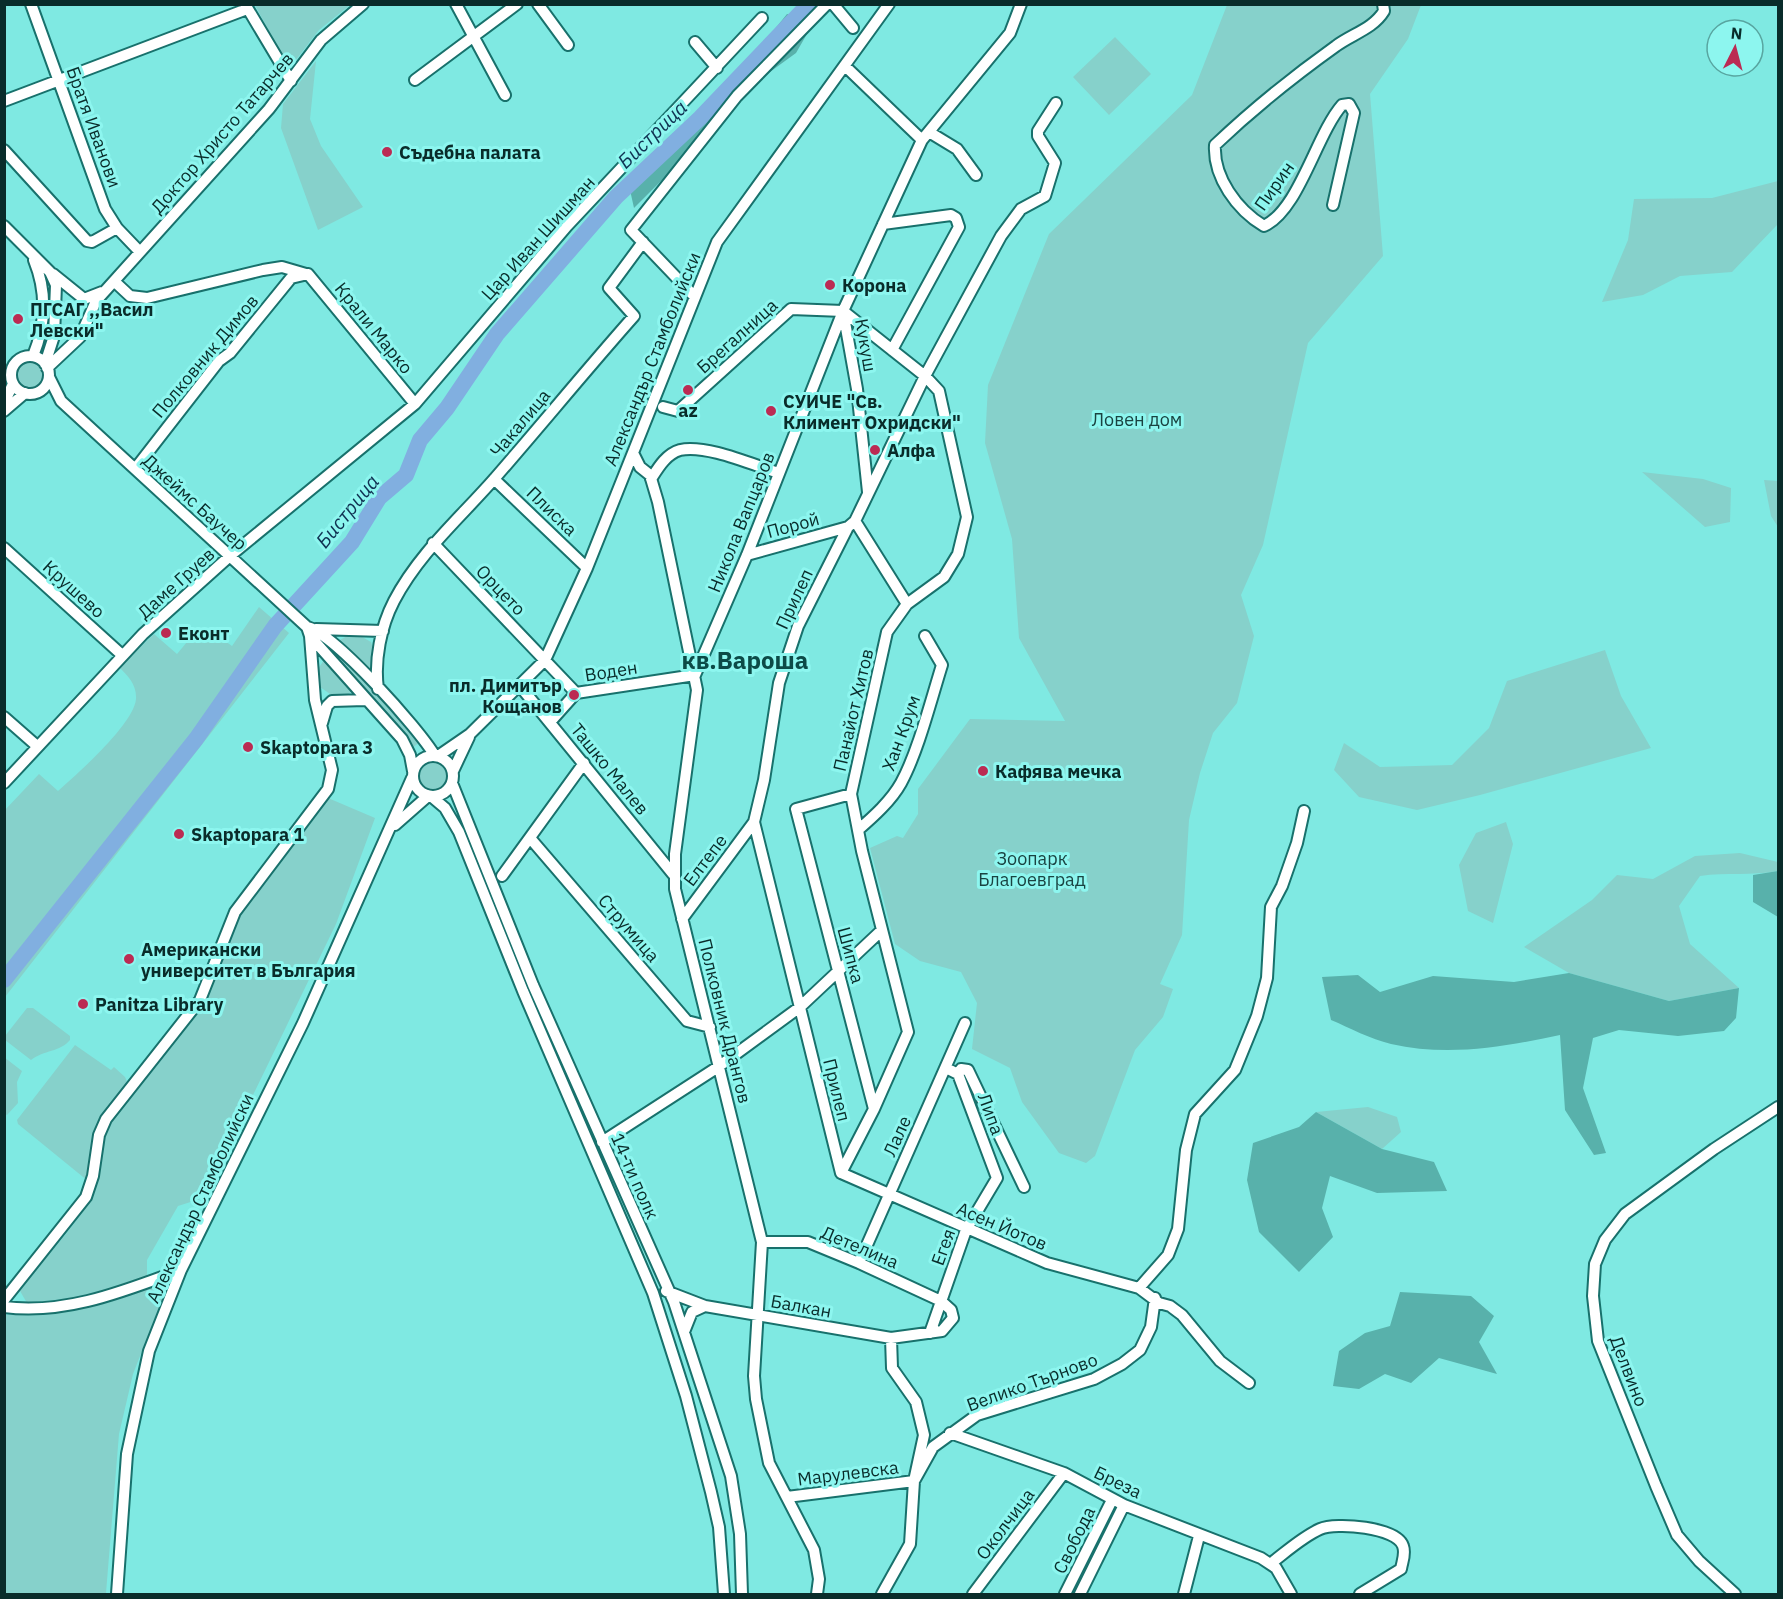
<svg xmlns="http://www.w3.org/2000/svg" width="1783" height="1599" viewBox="0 0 1783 1599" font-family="'IBM Plex Sans',sans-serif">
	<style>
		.green { fill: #86d1cb }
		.forest { fill: #58b1ab }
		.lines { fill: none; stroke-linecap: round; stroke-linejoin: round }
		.river { stroke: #81afe0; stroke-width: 16 }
		.minor-casing { stroke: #18716c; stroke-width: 14 }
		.minor { stroke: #fff; stroke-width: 10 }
		.poi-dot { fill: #bb2b53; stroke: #8df6ef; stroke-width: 2 }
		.labels { text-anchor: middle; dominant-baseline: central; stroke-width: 6; stroke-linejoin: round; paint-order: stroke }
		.street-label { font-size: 18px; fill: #092c2a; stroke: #8df6ef }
		.poi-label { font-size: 18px; font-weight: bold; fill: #092c2a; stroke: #8df6ef; text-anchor: start }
		.park-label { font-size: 18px; fill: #1a4341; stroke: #8df6ef }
		.water-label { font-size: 20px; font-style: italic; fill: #103252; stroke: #8df6ef }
		.district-label { font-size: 24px; font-weight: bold; fill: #0c4a47; stroke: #8df6ef }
	</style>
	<rect width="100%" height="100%" fill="#7fe9e2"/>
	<path class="green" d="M255 5H350L319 30 292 65 279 51Z
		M1227 5H1421L1408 39 1370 94 1383 256 1308 343 1263 545 1241 595 1254 636 1237 703 1213 733 1200 773 1189 820 1182 935 1160 984 1173 989 1163 1017 1135 1050 1095 1156 1086 1163 1059 1153 1022 1102 1010 1068 972 1049 977 1003 961 972 920 961 895 944 870 848 897 836 903 838 918 814V789L970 719 1065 721 1019 638 1012 539 985 443 988 385 1049 234 1192 95Z
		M1115 37 1151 74 1109 115 1073 77Z
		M316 61 310 119 321 146 363 207 318 230 281 128 283 104Z
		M1778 181V224L1732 272 1680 276 1643 295 1602 302 1628 240 1634 199 1712 198Z
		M14 375a16 16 0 1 1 32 0a16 16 0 1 1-32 0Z
		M1642 472 1703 479 1731 488 1730 522 1705 527Z
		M1764 480 1778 481V527L1771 516Z
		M259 607 289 633 5 997 4 811 39 774 58 791C77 774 134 724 136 699 137 685 128 676 119 667L154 634 177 654 192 636 199 643 218 636 232 646Z
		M351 634H357L371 642 375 655 370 670 338 641Z
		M331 649 335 651 421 741 411 749Z
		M1605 650 1621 696 1651 748 1480 795 1417 810 1359 797 1334 770 1344 743 1380 767 1452 765 1489 728 1507 681Z
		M324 660 353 691 345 696H333L320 687 318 669Z
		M416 776a16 16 0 1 1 32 0a16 16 0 1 1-32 0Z
		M328 798 375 818 336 924 203 1198 178 1206 147 1260V1278L101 1295 27 1303 20 1291 24 1284C47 1255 79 1224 94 1190 104 1169 101 1143 110 1122L206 997 233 924Z
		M1506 822 1513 844 1493 923 1468 911 1459 865 1476 833Z
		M1740 853 1778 862V871C1752 876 1726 872 1700 876L1679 906 1690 944 1739 988 1669 1001 1569 973 1524 947 1592 900 1617 875 1653 879 1695 856Z
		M27 1008H33L70 1036V1040C60 1052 44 1050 31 1060L5 1040V1036Z
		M75 1045 111 1070 114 1067 125 1077 128 1084 100 1122 88 1181 18 1124 17 1120Z
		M4 1057 22 1071 17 1082 18 1103 7 1115 5 1114Z
		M1368 1107 1397 1117 1401 1132 1382 1149 1316 1112Z
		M169 1282 133 1374 119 1434 106 1593 5 1594V1315L47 1314 102 1303Z"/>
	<path class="forest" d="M787 14 815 20 796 53 763 77 749 61Z
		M719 109 710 132 634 208 630 190C654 157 679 124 719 109Z
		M1778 871V917L1753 902V875Z
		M1569 973 1669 1001 1739 988 1736 1018 1724 1031 1678 1036 1619 1030 1593 1038 1583 1088 1606 1153 1594 1155 1565 1110 1560 1035C1504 1047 1448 1057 1391 1044 1370 1039 1350 1028 1331 1020L1322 977 1358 975 1380 992 1433 976 1514 982Z
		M1316 1112 1382 1149 1434 1162 1447 1191 1377 1193 1330 1176 1322 1208 1333 1237 1299 1272 1259 1232 1247 1180 1253 1143 1299 1127Z
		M1400 1292 1471 1296 1494 1316 1479 1342 1497 1374 1439 1358 1411 1383 1385 1374 1359 1389 1333 1386 1339 1351 1365 1333 1390 1326Z"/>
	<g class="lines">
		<path class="river" d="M4 980 196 739 275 626 352 542 379 498 406 475 420 440 447 408 497 334 616 197 700 118 809 4"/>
		<defs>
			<path id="minor" d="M31 4 105 209 117 228 140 252
				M245 4 291 81
				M456 4 505 95
				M538 4 568 45
				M833 4 853 28
				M695 42 717 68
				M845 66 922 140
				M415 80 517 4
				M4 101 247 9
				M929 132 957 149 976 175
				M4 150 87 241 92 242 117 228
				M1333 205 1354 113 1349 104 1342 105C1316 135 1299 210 1264 226 1237 210 1213 177 1215 145 1253 109 1294 76 1336 46 1352 34 1373 29 1384 11L1383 4
				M883 224 951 215 956 218 959 227 892 350
				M4 226 50 272 56 285 54 336 45 364
				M53 274 84 299 102 292
				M308 274 415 404
				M115 282 130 296 147 298 263 270 282 267 306 274
				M695 297 631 230 737 96 827 4
				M843 311 857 389 868 492
				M33 356C46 324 47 292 34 260
				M11 375a19 19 0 1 1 38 0a19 19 0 1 1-38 0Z
				M47 368 80 337 96 301 269 109 321 40 363 4
				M49 377 61 401 307 627 310 636 402 739 410 755 413 771
				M4 403 13 384
				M663 407 678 411 791 309 843 311
				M4 411 25 393
				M633 453 640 467 650 475 658 502 697 690 675 854V889L762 1242 754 1376 756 1399 769 1463 814 1550 819 1579 817 1594
				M135 469 219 361 230 353 291 278 308 274
				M494 479 587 568
				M651 479C658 468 666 454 680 450 706 444 753 465 779 473
				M855 521 907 604
				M433 543 576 693
				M4 548 122 655
				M747 555 848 527
				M307 627C334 633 419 729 435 756
				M316 629 383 631
				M520 686 673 874
				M378 689C374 660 381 626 394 601 419 553 460 518 495 478 542 424 587 369 634 316L609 288 643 242
				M576 693 695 675 747 555 843 311 922 140 1010 33 1021 4
				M4 717 37 746
				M551 721 576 693
				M322 723 327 706 332 701 365 700
				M413 776a20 20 0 1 1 40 0a20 20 0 1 1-40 0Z
				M438 756 470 734 545 660 587 568 717 242 889 4
				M453 771 469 737
				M4 783 143 634 231 555 415 404 567 226 762 18
				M452 783 533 985 674 1302 731 1476 740 1534 742 1594
				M851 794 796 809 874 1109
				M432 797 445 808 459 832 523 991 653 1293 686 1396 711 1492 719 1527 724 1594
				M395 825 428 796
				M858 830C873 817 891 801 901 783 918 752 931 700 942 665L925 636
				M530 838 687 1021 710 1027
				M502 876 584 763
				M682 919 754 822
				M958 1074 961 1069 968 1070 1024 1187
				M602 1142 718 1067 800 1007 882 930
				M841 1173 754 822 764 780 779 683 798 626 848 527 855 521 925 376 1001 236 1021 209 1045 196 1055 163 1038 136V131L1056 103
				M841 1173 874 1109 908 1032 862 851 851 794 887 632 907 604 944 577 958 554 967 517 939 391 925 376 843 311
				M841 1173 1047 1263 1139 1288 1159 1303 1170 1306 1182 1315 1220 1361 1249 1383
				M859 1263 965 1023
				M1139 1288 1168 1255 1178 1229 1186 1150 1195 1114 1235 1070 1257 1016 1267 978 1271 907 1282 886 1297 843 1304 811
				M666 1291 705 1306 891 1338 942 1331 953 1318 951 1310 941 1301 859 1263 808 1242H762
				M4 1300 86 1197 93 1176 99 1135 106 1119 200 1000 235 912 328 789 332 770 315 700 310 636
				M4 1307C66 1315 124 1291 181 1270
				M684 1332 692 1312 705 1306
				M930 1333 966 1230 997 1178 958 1074 946 1068
				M950 1433 1064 1473 1124 1505 1261 1558 1276 1568 1291 1594
				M914 1481 933 1447 977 1415 1094 1379 1122 1364 1140 1350 1151 1327 1155 1298
				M787 1497 914 1481
				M1270 1564C1286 1552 1302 1537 1320 1529 1336 1522 1397 1527 1403 1546 1406 1554 1402 1562 1401 1569L1360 1594
				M117 1594 127 1454 149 1351 181 1270 303 1023 412 778
				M882 1594 910 1544 914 1481 924 1435 916 1402 892 1368 891 1338
				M973 1594 1064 1473
				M1065 1594 1112 1500
				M1080 1594 1124 1505
				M1184 1594 1199 1536
				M1735 1594 1699 1561 1677 1535 1656 1486 1598 1341 1593 1296 1595 1264 1605 1240 1625 1214 1714 1149 1778 1107"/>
		</defs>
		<use href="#minor" class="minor-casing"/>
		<use href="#minor" class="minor"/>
	</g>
	<g class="poi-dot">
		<circle cx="387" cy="152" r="6"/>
		<circle cx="830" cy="285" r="6"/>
		<circle cx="18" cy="319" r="6"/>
		<circle cx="688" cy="390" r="6"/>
		<circle cx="771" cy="411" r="6"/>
		<circle cx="875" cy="450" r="6"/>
		<circle cx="166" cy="633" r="6"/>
		<circle cx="574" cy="695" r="6"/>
		<circle cx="248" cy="747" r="6"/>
		<circle cx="983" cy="771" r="6"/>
		<circle cx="179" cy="834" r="6"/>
		<circle cx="129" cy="959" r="6"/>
		<circle cx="83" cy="1004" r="6"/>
	</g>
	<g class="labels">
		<g class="street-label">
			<text transform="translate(94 127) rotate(70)">Братя Иванови</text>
			<text transform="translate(222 133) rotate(-49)">Доктор Христо Татарчев</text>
			<text transform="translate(1274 186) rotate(-55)">Пирин</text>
			<text transform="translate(538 238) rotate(-48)">Цар Иван Шишман</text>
			<text transform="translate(374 328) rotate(51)">Крали Марко</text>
			<text transform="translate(737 336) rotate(-42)">Брегалница</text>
			<text transform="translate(866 345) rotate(80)">Кукуш</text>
			<text transform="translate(205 356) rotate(-50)">Полковник Димов</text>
			<text transform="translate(652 359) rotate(-68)">Александър Стамболийски</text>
			<text transform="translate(520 423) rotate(-50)">Чакалица</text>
			<text transform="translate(195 502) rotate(42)">Джеймс Баучер</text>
			<text transform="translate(552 511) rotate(44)">Плиска</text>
			<text transform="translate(741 522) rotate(-68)">Никола Вапцаров</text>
			<text transform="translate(793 525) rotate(-15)">Порой</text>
			<text transform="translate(176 583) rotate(-42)">Даме Груев</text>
			<text transform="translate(74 589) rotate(42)">Крушево</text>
			<text transform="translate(501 590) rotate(46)">Орцето</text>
			<text transform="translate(794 599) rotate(-65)">Прилеп</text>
			<text transform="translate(611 671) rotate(-9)">Воден</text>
			<text transform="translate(853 710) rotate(-77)">Панайот Хитов</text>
			<text transform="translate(901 733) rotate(-70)">Хан Крум</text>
			<text transform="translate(610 769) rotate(51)">Ташко Малев</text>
			<text transform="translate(705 860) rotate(-53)">Елтепе</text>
			<text transform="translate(629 928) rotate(49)">Струмица</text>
			<text transform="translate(851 955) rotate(75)">Шипка</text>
			<text transform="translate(725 1021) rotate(76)">Полковник Дрангов</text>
			<text transform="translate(837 1090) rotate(76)">Прилеп</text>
			<text transform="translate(991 1114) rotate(70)">Липа</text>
			<text transform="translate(897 1136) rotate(-66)">Лале</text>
			<text transform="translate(635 1176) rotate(66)">14-ти полк</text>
			<text transform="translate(200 1198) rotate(-65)">Александър Стамболийски</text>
			<text transform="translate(1002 1226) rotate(23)">Асен Йотов</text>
			<text transform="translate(860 1247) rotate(23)">Детелина</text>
			<text transform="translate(943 1247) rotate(-70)">Егея</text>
			<text transform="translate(801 1306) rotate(10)">Балкан</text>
			<text transform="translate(1629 1371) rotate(69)">Делвино</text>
			<text transform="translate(1032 1382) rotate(-20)">Велико Търново</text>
			<text transform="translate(848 1473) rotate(-7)">Марулевска</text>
			<text transform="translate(1118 1482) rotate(26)">Бреза</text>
			<text transform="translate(1005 1524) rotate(-53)">Околчица</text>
			<text transform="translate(1074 1540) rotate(-64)">Свобода</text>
		</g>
		<g class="poi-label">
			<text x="399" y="152">Съдебна палата</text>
			<text x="842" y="285">Корона</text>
			<text x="30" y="309">ПГСАГ ,,Васил<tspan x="30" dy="21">Левски"</tspan></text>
			<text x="783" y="401">СУИЧЕ "Св.<tspan x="783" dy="21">Климент Охридски"</tspan></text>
			<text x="688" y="410" text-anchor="middle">az</text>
			<text x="887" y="450">Алфа</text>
			<text x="178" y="633">Еконт</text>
			<text x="562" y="685" text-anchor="end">пл. Димитър<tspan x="562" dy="21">Кощанов</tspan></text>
			<text x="260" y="747">Skaptopara 3</text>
			<text x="995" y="771">Кафява мечка</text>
			<text x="191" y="834">Skaptopara 1</text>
			<text x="141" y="949">Американски<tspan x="141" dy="21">университет в България</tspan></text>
			<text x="95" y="1004">Panitza Library</text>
		</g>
		<g class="park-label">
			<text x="1137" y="419">Ловен дом</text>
			<text x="1032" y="858">Зоопарк<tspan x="1032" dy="21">Благоевград</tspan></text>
		</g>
		<g class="water-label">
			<text transform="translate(652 134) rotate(-44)">Бистрица</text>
			<text transform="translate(347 511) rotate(-51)">Бистрица</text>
		</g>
		<g class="district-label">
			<text x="745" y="660">кв.Вароша</text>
		</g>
	</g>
	<rect width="1783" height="1599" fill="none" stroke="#092c2a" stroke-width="12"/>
	<g transform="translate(1735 48) rotate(6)"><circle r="28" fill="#8df6ef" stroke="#58a5a0" stroke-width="1.5"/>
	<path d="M0-4.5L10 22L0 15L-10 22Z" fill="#bb2b53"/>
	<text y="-9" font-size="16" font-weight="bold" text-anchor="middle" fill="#092c2a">N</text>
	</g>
</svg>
